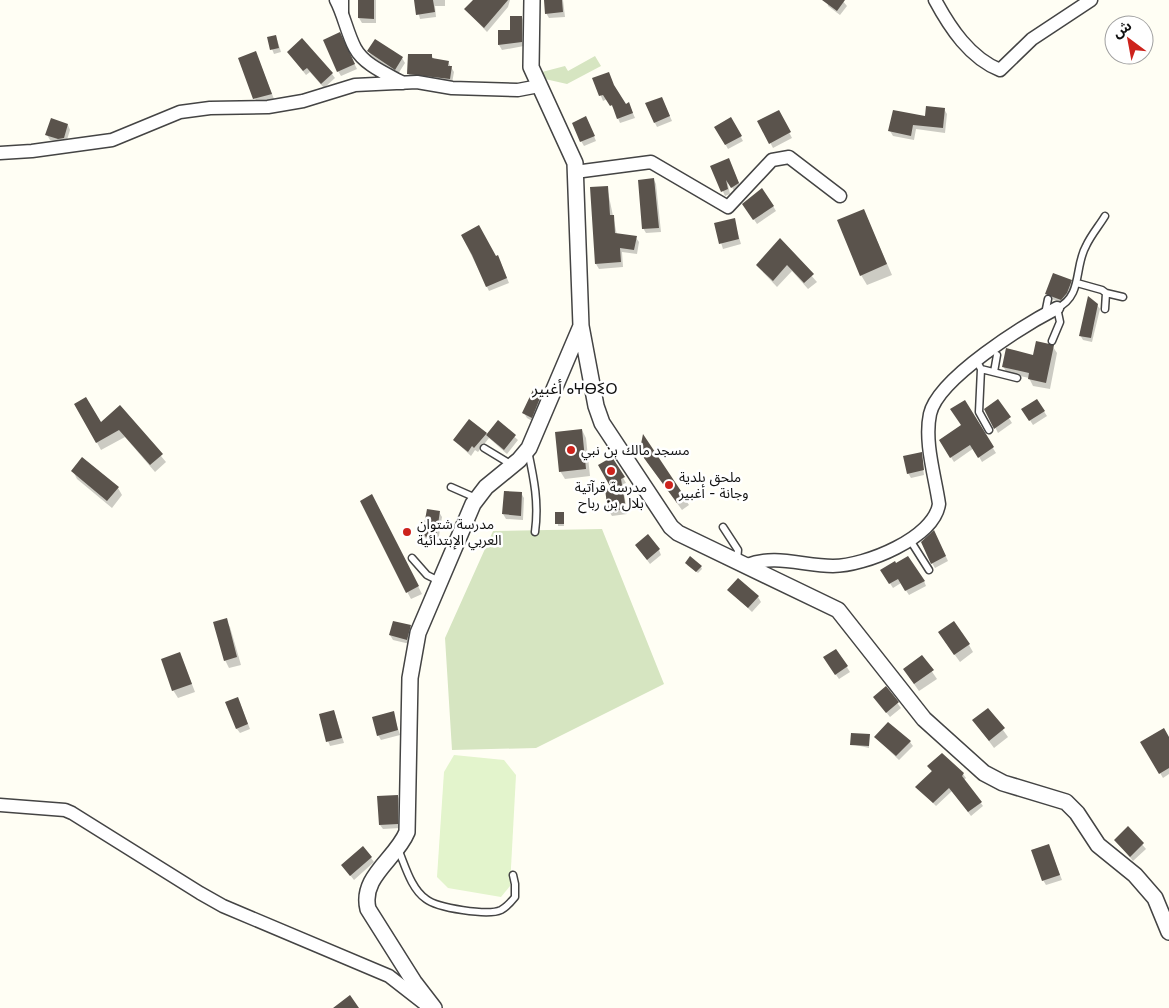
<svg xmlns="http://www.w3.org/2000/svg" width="1169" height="1008" viewBox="0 0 1169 1008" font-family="'Libre Baskerville','Noto Sans Arabic','Noto Sans Tifinagh',serif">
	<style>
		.cemetery { fill: #d6e5c1 }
		.pitch { fill: #e3f4cc }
		.shadow { fill: #0003 }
		.building { fill: #5a534c }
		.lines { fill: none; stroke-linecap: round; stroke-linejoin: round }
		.service-casing { stroke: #444; stroke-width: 9 }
		.minor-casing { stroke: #444; stroke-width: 15 }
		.tertiary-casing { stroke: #444; stroke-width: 18 }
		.service { stroke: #fff; stroke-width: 6 }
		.minor { stroke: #fff; stroke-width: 12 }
		.tertiary { stroke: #fff; stroke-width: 15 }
		.poi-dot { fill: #cd231c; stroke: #fff; stroke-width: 2 }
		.labels { text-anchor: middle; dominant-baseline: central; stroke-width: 5; stroke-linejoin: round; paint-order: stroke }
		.poi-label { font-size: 14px; fill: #111; stroke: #fff; text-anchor: start }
		.quarter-label { font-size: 16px; fill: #111; stroke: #fff }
	</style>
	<rect width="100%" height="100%" fill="#fffef4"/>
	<path class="cemetery" d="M595 56 601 66 567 84 545 79 542 72 565 66 568 71Z
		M602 529 664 684 536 748 452 750 445 638 493 531Z"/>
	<path class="pitch" d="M454 755 504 760 516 775 510 886 501 897 448 888 437 877 444 772Z"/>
	<path class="shadow" d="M359 0H376V23H362L359 18Z
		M415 0H445V6H435L436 17 420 19Z
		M474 0H510L508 7 487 32 466 10Z
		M545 0H563L565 17 549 18 546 13Z
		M827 0H842L847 6 840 15 828 6Z
		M522 17 524 22V46L502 50 499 45V32H512Z
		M276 36 281 52 274 54 272 49Z
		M342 39 357 69 341 76 338 71Z
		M369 51 402 58 405 63 398 74 371 56Z
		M288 52 332 74 335 78 324 88 310 72 306 75Z
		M256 53 274 99 257 103 240 59Z
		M431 55 434 59 448 62 454 72 452 83 411 79 409 74Z
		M594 79 615 90 625 105 629 104 635 118 620 123 614 109 607 99 603 101Z
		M664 103 672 121 657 127 655 123Z
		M944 109 947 114 945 133 916 129 914 140 893 136 890 131Z
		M778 111 792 138 773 148 759 121Z
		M731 119 743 141 728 149 716 127Z
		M588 122 596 141 584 146 581 141Z
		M68 125 70 130 66 143 50 140 47 135Z
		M731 165 741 188 735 192 727 180 730 194 725 196 712 167Z
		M654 180 656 184 661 232 646 233 643 228Z
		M607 187 617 235 636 238 639 242 637 254 622 252 623 267 599 269 596 264 591 188Z
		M773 206 776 211 757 224 747 209Z
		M864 211 892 275 867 285 861 275Z
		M734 220 741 244 723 249 715 224Z
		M462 236 500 261 509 283 489 291Z
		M780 240 817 282 808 289 792 271 777 287 757 266Z
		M1071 281 1074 286 1064 304 1049 298 1047 294Z
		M1097 305 1100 309 1092 342 1083 340 1080 335Z
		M1053 347 1057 353 1050 389 1033 386 1029 378 1007 373 1003 366 1034 356Z
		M541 394 544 399 534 422 527 418 524 413Z
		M998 401 1012 423 998 433 986 409Z
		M1037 401 1047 416 1033 425 1026 414Z
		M964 402 996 453 982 462 974 448 954 462 943 445 962 426Z
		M76 404 100 424 120 407 166 462 155 472 125 437 101 450Z
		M498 422 518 440 507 454 489 438 478 452 475 450 471 456 454 440 486 434 487 436Z
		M582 430 586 438 590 476 565 479 560 471Z
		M644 437 689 505 682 510 647 462Z
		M921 453 924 475 911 478 908 473Z
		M612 458 626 483 623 484 627 514 612 516 609 511 613 489Z
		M73 471 118 488 122 495 112 508 77 479Z
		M505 492 521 493 524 498 523 520 506 519 503 514Z
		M376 503 422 594 411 599 397 573Z
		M439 512 442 517 438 542 426 541 424 536Z
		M557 513H563L564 526H558Z
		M936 536 948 561 935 568 932 563Z
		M636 545 659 550 661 555 650 564Z
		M687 565 701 567 702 569 698 573Z
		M896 565 924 581 926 586 909 595 901 583 893 588 882 571Z
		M729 590 758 597 761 602 752 612Z
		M226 620 230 627 241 665 229 668 225 660Z
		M410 626 413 631 410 644 393 640 390 635Z
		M944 640 969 645 973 652 960 662Z
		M836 650 850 672 839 679 827 662Z
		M180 653 195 692 178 698 173 690Z
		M922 657 937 679 919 691 909 677Z
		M886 688 901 708 890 717 878 702Z
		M240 703 250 729 240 733 237 729Z
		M988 709 1008 737 994 748 974 721Z
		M334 711 344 743 330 746 328 741Z
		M393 713 400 735 381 740 378 735Z
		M869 735V748L851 744Z
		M876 738 910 742 913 746 899 760Z
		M1169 739V774L1163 778 1142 742Z
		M928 767 963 774 966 778 964 780 983 806 971 816 952 791 936 806 917 787 932 772Z
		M398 796 400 801V828L383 829 380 825Z
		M1128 828 1146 849 1133 861 1116 840Z
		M1049 846 1062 880 1046 885 1043 880Z
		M363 847 374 862 354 880 342 865Z"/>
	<path class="building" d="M358 0H374V19L358 18Z
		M414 0H433L435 12 416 15Z
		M473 0H508L484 28 464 9Z
		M544 0H562L563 12 545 14Z
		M822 0H845L837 11Z
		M510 16H522V42L498 45V30H510Z
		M340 32 355 64 337 72 323 40Z
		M276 35 279 48 270 50 267 37Z
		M302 38 333 73 321 84 307 68 303 71 287 52Z
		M375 39 403 57 395 70 367 51Z
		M256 51 272 94 253 99 238 58Z
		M408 54H432V58L449 61 448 66H452L450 79 407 74Z
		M609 72 614 85 626 104 629 102 633 113 617 119 612 105 610 106 603 95 599 96 592 78Z
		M662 97 670 116 654 123 645 103Z
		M926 106 945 108 943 128 913 125 911 136 888 131 893 110 925 116Z
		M779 110 791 132 769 144 757 121Z
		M586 116 595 136 580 142 572 123Z
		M731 117 742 136 725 145 714 127Z
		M51 118 68 124 64 138 58 139 45 135Z
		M729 158 739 183 731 188 726 180 728 189 721 192 710 166Z
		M654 178 659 228 642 229 638 180Z
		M608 186 610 215H614L615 233 637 236 634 250 620 248 621 262 595 264 590 187Z
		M762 188 774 206 753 220 742 204Z
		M864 209 887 264 860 276 837 220Z
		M735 218 739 239 719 244 714 223Z
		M479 225 496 256 498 255 507 278 486 287 472 255 461 235Z
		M780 238 814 274 804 283 787 265 773 281 756 265Z
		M1053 273 1072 280 1067 293 1061 300 1045 294Z
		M1088 296 1098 304 1091 338 1079 336Z
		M1036 341 1054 345 1046 383 1028 379 1029 373 1002 367 1006 348 1033 355Z
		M533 390 542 393 532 418 522 413Z
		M86 397 101 422 120 405 163 454 150 465 119 430 96 443 74 404Z
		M998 399 1011 417 994 429 984 409Z
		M1037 399 1045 411 1029 421 1021 409Z
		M965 400 994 447 978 458 970 445 950 458 939 440 961 425 950 409Z
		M469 419 487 433 474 448 472 446 468 452 453 440Z
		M498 420 516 435 504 450 486 435Z
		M582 429 586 469 559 472 555 432Z
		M643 434 685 497 677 503 641 454 643 453 640 449Z
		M922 452 924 470 907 474 903 456Z
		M82 457 119 487 107 501 71 471Z
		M612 457 625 477 621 479 626 509 608 512 605 489 611 488 598 465Z
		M504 491 522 492 521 516 502 514Z
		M372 494 419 586 406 593 360 501Z
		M427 509 440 511 436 538 422 536Z
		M555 512H564V524H555Z
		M934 530 946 556 931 564 921 542Z
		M648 534 660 549 647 560 635 545Z
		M690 556 702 566 696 572 685 563Z
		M908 556 925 581 905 591 898 579 889 584 880 570 895 561 896 563Z
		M738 578 759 596 748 608 727 590Z
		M227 618 237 657 224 661 213 622Z
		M393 621 411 625 407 640 389 635Z
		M954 621 970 644 954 655 938 632Z
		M836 649 848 666 835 675 823 657Z
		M180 652 192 684 172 691 161 659Z
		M922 655 934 670 914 684 903 669Z
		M886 686 899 702 886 713 873 697Z
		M238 697 248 724 236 729 225 702Z
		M988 708 1005 728 989 741 972 720Z
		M334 710 342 738 326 742 319 714Z
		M394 711 398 730 377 736 372 717Z
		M888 722 911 741 896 756 874 737Z
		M1164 728 1169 737V768L1159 774 1140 742Z
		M851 733 870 734 869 746 850 745Z
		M942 753 964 773 962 776 982 802 968 812 949 788 933 803 915 787 932 771 927 766Z
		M398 795V824L379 825 377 796Z
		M1128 826 1144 843 1130 857 1114 840Z
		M1049 844 1060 875 1042 881 1031 850Z
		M363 846 372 857 350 876 341 865Z
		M350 995 359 1008H333Z"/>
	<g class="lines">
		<defs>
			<path id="service" d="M345 12V0
				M1077 283 1102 290 1106 293 1105 309
				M1106 293 1123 297
				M1045 314 1048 299
				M1052 341 1060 322 1057 308C1083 296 1074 267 1086 246 1091 235 1099 226 1105 216
				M976 360 981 369 979 412 989 430
				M981 369 1017 378
				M994 372 997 355
				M484 448 512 465
				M528 451C534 479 539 503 535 532
				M451 487 476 498
				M723 527 738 550 737 560
				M910 540 929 570
				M412 558 427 575 439 581
				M398 849C405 865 411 889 426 899 437 908 488 916 501 910 507 907 511 902 515 897V884L513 875"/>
			<path id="minor" d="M336 0C344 15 347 33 355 48 364 65 387 74 403 83
				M935 0C950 28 970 58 1000 70L1032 39 1091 0
				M0 153 32 151 112 140 180 112 210 108 268 107 303 101 355 85 417 82 452 88 518 90 539 86
				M575 172 651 162 728 207 772 160 789 157 840 196
				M747 565C775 554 804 566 833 566 865 566 934 538 939 504 935 476 924 442 930 414 938 378 1026 324 1057 308
				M0 805 65 810 72 813 200 893 223 906 389 976 430 1008"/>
			<path id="tertiary" d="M532 0 531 67 575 163 581 326 596 406 602 423 671 527 678 533 838 610 924 719 984 773 1003 783 1066 802 1077 813 1098 845 1135 875 1155 898 1169 932
				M434 1008 414 982 368 909C360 877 396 859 407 832L410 678 418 633 473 504 486 487 519 460 529 448 581 326"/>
		</defs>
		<use href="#service" class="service-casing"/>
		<use href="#minor" class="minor-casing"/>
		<use href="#tertiary" class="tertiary-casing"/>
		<use href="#service" class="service"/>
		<use href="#minor" class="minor"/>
		<use href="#tertiary" class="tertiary"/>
	</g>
	<g class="poi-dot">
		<circle cx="571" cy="450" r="5"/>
		<circle cx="611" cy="471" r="5"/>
		<circle cx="669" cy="485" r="5"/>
		<circle cx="407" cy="532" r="5"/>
	</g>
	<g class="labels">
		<g class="poi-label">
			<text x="581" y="450">مسجد مالك بن نبي</text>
			<text x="679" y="477">ملحق بلدية<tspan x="679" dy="16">وجانة - أغبير</tspan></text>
			<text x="611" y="487" text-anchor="middle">مدرسة قرآتية<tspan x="611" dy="16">بلال بن رباح</tspan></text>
			<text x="417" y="524">مدرسة شتوان<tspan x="417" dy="16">العربي الإبتدائية</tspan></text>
		</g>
		<g class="quarter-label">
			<text x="575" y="388">أغبير ⴰⵖⴱⵉⵔ</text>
		</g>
	</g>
	<g transform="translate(1129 40) rotate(328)"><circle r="24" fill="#ffffff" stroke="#a0a0a0"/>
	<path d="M0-4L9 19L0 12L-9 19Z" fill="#cd231c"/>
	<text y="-8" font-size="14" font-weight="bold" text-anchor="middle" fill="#111111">ش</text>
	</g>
</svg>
